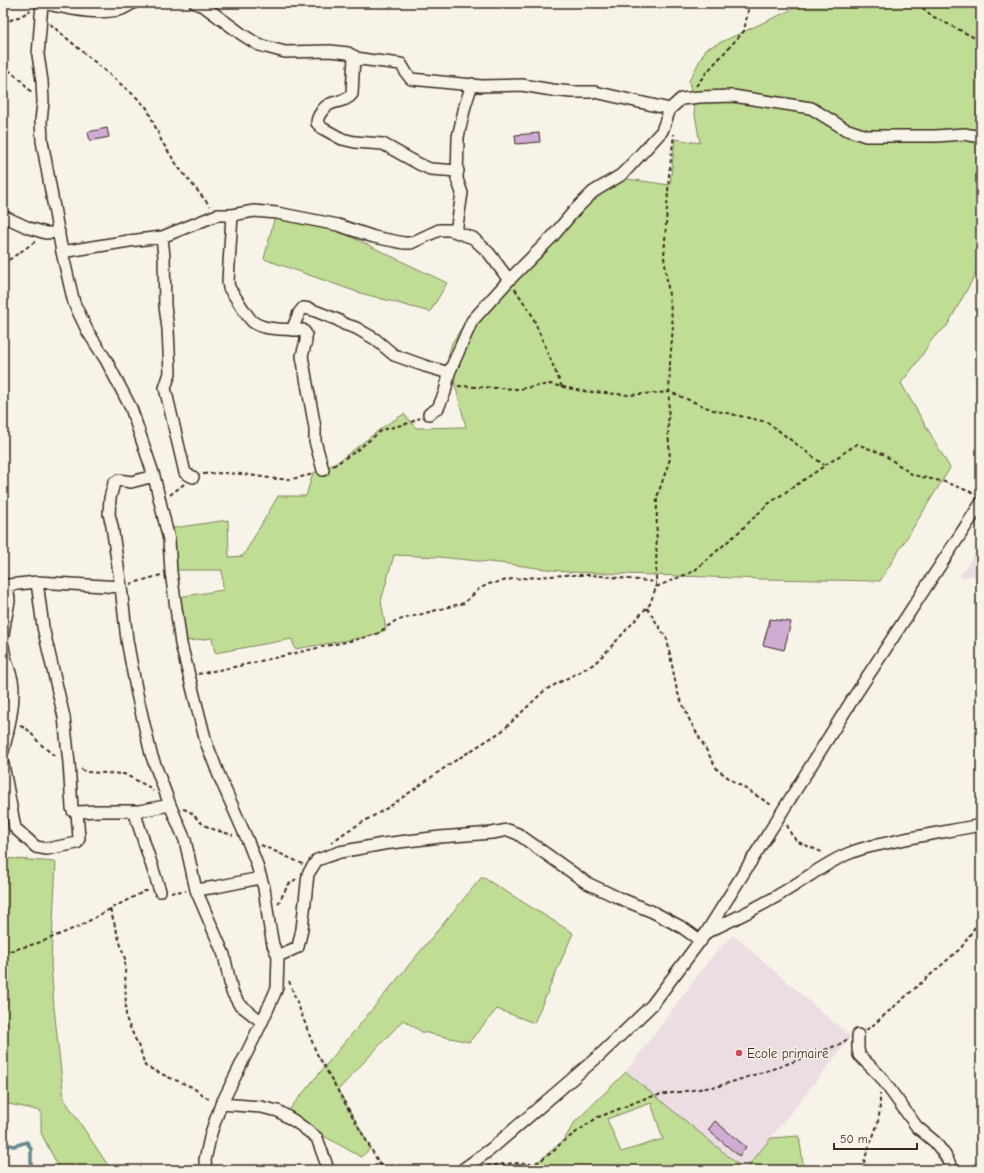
<svg xmlns="http://www.w3.org/2000/svg" width="984" height="1173" viewBox="0 0 984 1173" font-family="'Comic Neue',sans-serif">
	<style>
		.built { fill: #ebdde2 }
		.green { fill: #c0dd95; stroke: #7e845a; fill-rule: evenodd }
		.lines { fill: none; stroke-linecap: round; stroke-linejoin: round }
		.stream { stroke: #638a91; stroke-width: 3.5 }
		.building { fill: #d0abd4; stroke: #3b2a1e }
		.minor-casing { stroke: #3b2a1e; stroke-width: 14 }
		.path { stroke: #3b2a1e; stroke-width: 2; stroke-dasharray: 4 3; stroke-linecap: butt }
		.minor { stroke: #f7f3e8; stroke-width: 11 }
		.poi-dot { fill: #d1495b; stroke: #f7f3e8; stroke-width: 1.5 }
		.labels { text-anchor: middle; dominant-baseline: central; stroke-width: 3; stroke-linejoin: round; paint-order: stroke }
		.poi-label { font-size: 13px; fill: #3b2a1e; stroke: #f7f3e8; text-anchor: start }
	</style>
	<rect width="100%" height="100%" fill="#f7f3e8"/>
	<filter id="ink" filterUnits="userSpaceOnUse"><feTurbulence type="fractalNoise" baseFrequency=".025" numOctaves="2"/><feDisplacementMap in="SourceGraphic" scale="8" xChannelSelector="R" yChannelSelector="G"/><feConvolveMatrix kernelMatrix="1 2 1 2 8 2 1 2 1" color-interpolation-filters="sRGB"/></filter>
	<g filter="url(#ink)">
		<path class="built" d="M981 543V574L959 578Z
			M733 935 851 1037 745 1170 626 1072 713 955Z"/>
		<path class="green" d="M806 3H981V264L947 326 933 338 916 364 901 383 950 468 880 581 764 579 568 572 508 564 439 557 394 555 381 601 386 630 366 637 295 649 292 639 215 653 212 638 179 642 172 598 223 590 222 570H172L173 528 228 520 229 557 243 556 278 496H306L313 473 335 464 383 427 404 414 416 428 466 427 448 357 452 343 469 316 613 177 670 185 675 139 700 143 689 81 706 49Z
			M275 216 339 231 447 283 430 312 357 292 264 259Z
			M3 858 56 862 51 962 54 1008 64 1099 111 1170H60L41 1133V1111L9 1104 3 1100Z
			M481 878H484L573 933 534 1023 497 1009 469 1042 422 1032 403 1020 338 1090 371 1148 361 1157 322 1135 288 1111Z
			M626 1072 745 1170 771 1138 799 1136 804 1170H532L539 1161 564 1140 574 1123ZM651 1103 663 1139 621 1152 607 1119Z"/>
		<g class="lines">
			<path class="stream" d="M3 1135 6 1144 14 1146 27 1142 31 1149V1170"/>
		</g>
		<path class="building" d="M107 128 109 137 90 141 88 132Z
			M539 133 540 142 516 144 515 135Z
			M770 619 791 622 784 650 763 645Z
			M715 1121 746 1147 739 1156 708 1130Z"/>
		<g class="lines">
			<defs>
				<path id="minor" d="M42 3 38 55 42 81 43 102 41 121 42 141 62 252 74 303 88 332 106 360 131 408 154 476 169 540 171 572 181 644 206 742 220 778 247 839 256 862 264 888 269 923 273 945 278 956 277 988 262 1022 220 1107 211 1133 205 1160 206 1170
					M42 3C68 8 93 15 119 10 124 9 129 5 133 3
					M195 3 205 7 243 35 259 45 285 52 330 51 348 53 356 58 368 60 401 64 407 74 411 79 482 86 522 85 552 90 571 92H595L670 109 681 99 700 97 733 96 811 108 845 129 866 136H936L964 134 981 137
					M354 56 352 94C345 104 329 99 322 111 319 115 317 118 317 123L322 128 342 139 355 142 383 144 419 164 430 169 458 171
					M232 215 228 281 229 288C236 297 245 314 252 321 262 331 289 329 303 330L306 334V341L302 356 315 428V441L323 470
					M3 216 29 228 46 233 59 232
					M456 232 462 193 457 179 458 137 465 106 472 84
					M162 237 164 257 165 306 168 329 170 373 165 388 185 473 193 477
					M62 252 129 241 162 237 217 215H232L254 211 277 213 338 225 374 237 404 243H411L439 230H450L473 238 489 253 509 280
					M292 330 299 313 303 308 310 309 338 320 344 324 356 328 375 339 394 355 425 366 449 373
					M429 414 438 408 445 392 449 373 472 321 509 280 553 236 574 211 593 192 621 175 629 167 662 131 670 109
					M154 476 131 482 119 480 114 483 110 498 109 514 112 526 121 587 127 640 137 694 151 754 170 805 185 840 196 890 224 955 232 992 239 1004 262 1022
					M37 582 43 627 64 717 69 763 72 808 73 811 77 812 99 811H139L170 805
					M3 636C4 624 7 613 9 601 9 596 7 591 8 585L37 582 121 587
					M3 646C4 658 9 668 12 680 16 699 8 732 3 751
					M3 764 15 828 36 847 47 849 77 843 79 838 77 812
					M134 811 160 891
					M196 890 216 887 260 878
					M707 932C732 920 758 908 782 893 805 880 826 862 850 853 863 847 878 845 891 842 921 835 951 831 981 825
					M278 956 298 947 302 929 308 874 317 860 340 852 383 844 440 837 492 833 508 830 518 834 587 883 619 898 653 912 683 928 701 941
					M858 1035V1048L859 1055 880 1076 917 1127 935 1142 945 1155 953 1170
					M221 1104 261 1107 278 1111 296 1122 317 1138 326 1163 327 1170
					M462 1170 491 1149 601 1054 652 1005 706 933 854 697 981 503"/>
			</defs>
			<use href="#minor" class="minor-casing"/>
			<path class="path" d="M917 3 932 16 981 41
				M3 23 21 16 31 10
				M50 24 136 97 147 108 162 142 179 168 210 206
				M3 65 12 73 21 80 32 93
				M696 86 706 73 744 31 748 11 747 3
				M3 264 36 241
				M515 289 532 315 562 387
				M458 386 519 389 550 384 582 391 629 395 670 392 713 410 767 422 824 465
				M333 466 356 451 382 430 409 423 420 418
				M203 474 224 473 242 474 276 479H292L314 474
				M170 495 184 484
				M130 584 161 575
				M656 587 657 497 670 459 668 430 670 363 673 326 664 257 669 175 674 134
				M647 608 667 639 677 691 690 721 717 769 730 779 773 806
				M198 674 239 666 326 646 355 640 377 634 395 621 464 603 479 589 489 584 512 579 565 575H592L656 582
				M20 726C29 729 29 731 35 738 41 745 49 752 57 757
				M81 769 86 772 124 774 149 787 153 791
				M183 809C195 812 194 818 203 824 212 830 223 832 233 835
				M787 825 791 834 798 842 824 853
				M331 843 347 831 389 807 450 764 502 731 545 690 594 664 608 650 650 604 656 587 694 571 741 530 768 504 857 444 883 454 913 475 945 482 976 494
				M261 845 303 864
				M171 892 186 891
				M278 904 288 885 296 879
				M110 909 125 959 126 1018 141 1052 145 1066 168 1077 192 1087 210 1100
				M3 953 41 942 80 926 110 909 145 891H148
				M289 981 316 1052 383 1170
				M866 1030 872 1026 961 948 981 918
				M487 1166 514 1163 532 1164 540 1161 555 1150 561 1143 598 1117 604 1115 646 1098 659 1095 719 1086 779 1067 838 1045 848 1039
				M863 1170C864 1154 873 1140 877 1125 880 1115 880 1105 880 1094"/>
			<use href="#minor" class="minor"/>
		</g>
	</g>
	<circle class="poi-dot" cx="739" cy="1053" r="4"/>
	<g class="labels">
		<g class="poi-label">
			<text x="747" y="1053">Ecole primaire</text>
		</g>
	</g>
	<rect width="984" height="1173" fill="none" stroke="#f7f3e8" stroke-width="16"/>
	<rect x="8" y="8" width="968" height="1157" fill="none" stroke="#3b2a1e" stroke-width="1.5" filter="url(#ink)"/>
	<path d="M834 1143v6h83v-6" fill="none" stroke="#3b2a1e" stroke-width="2"/>
	<text x="840" y="1143" font-size="12" fill="#3b2a1e" stroke="#f7f3e8" stroke-width="3" paint-order="stroke">50 m</text>
</svg>
